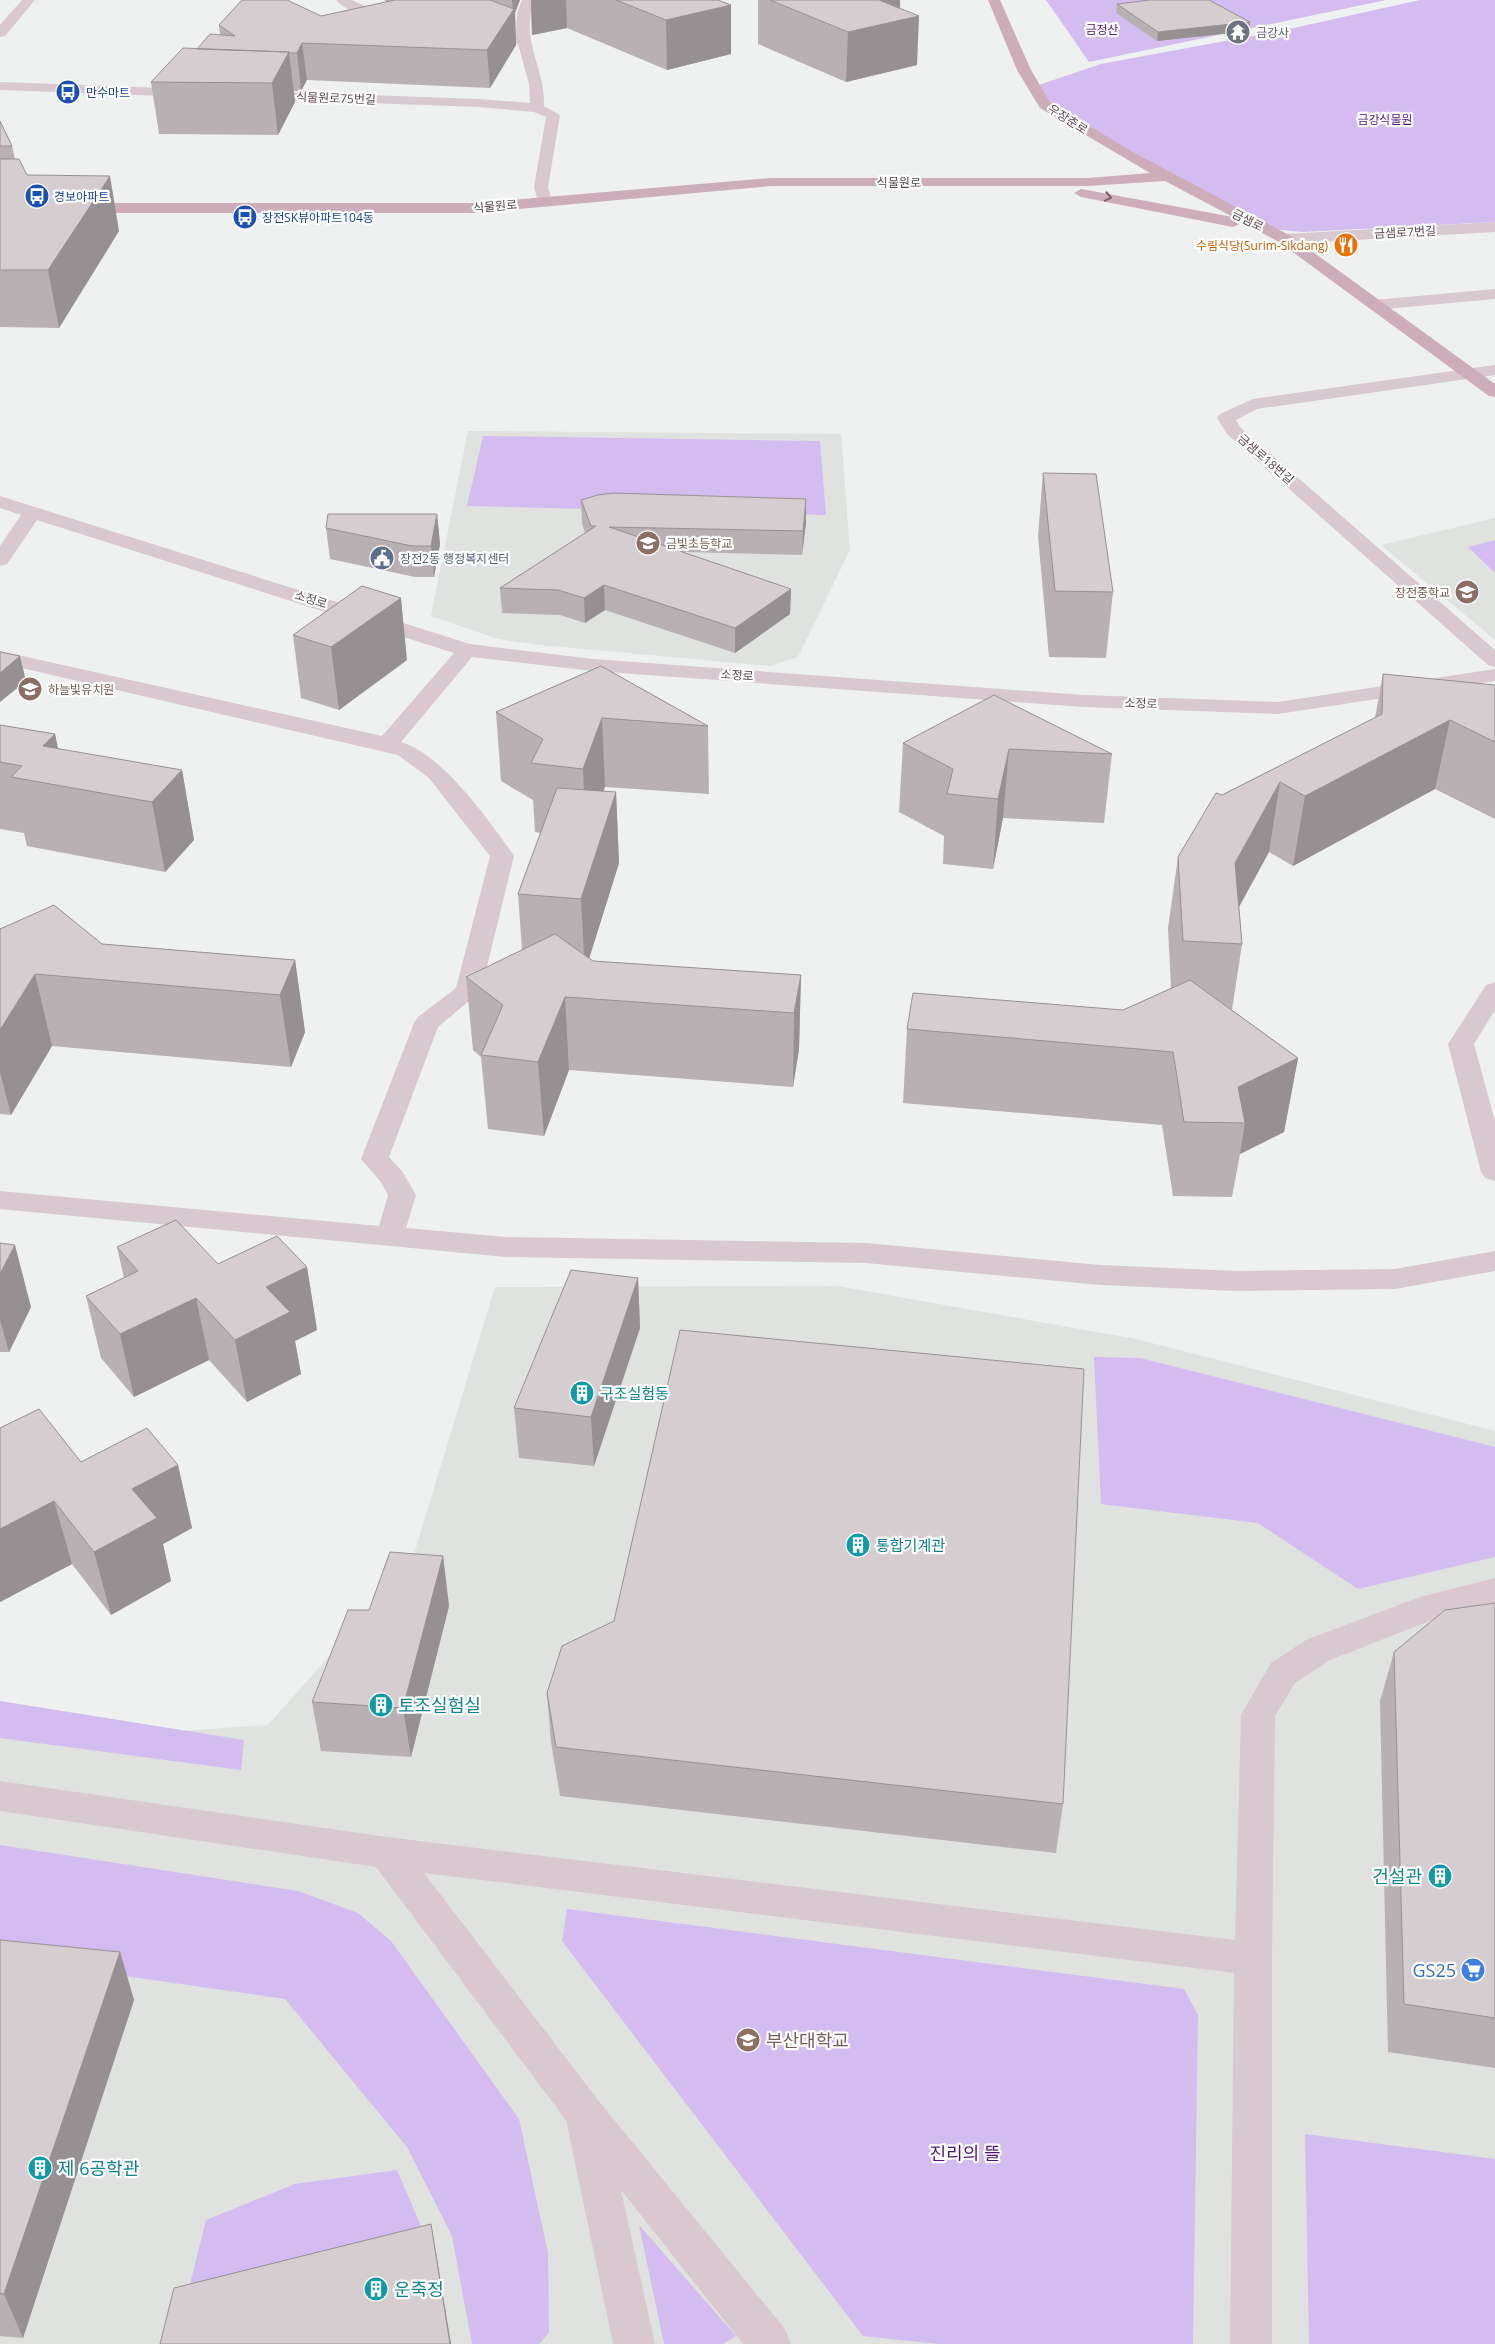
<svg xmlns="http://www.w3.org/2000/svg" width="1495" height="2344" viewBox="0 0 1495 2344" font-family="'Open Sans','Noto Sans KR',sans-serif">
	<style>
		.education { fill: #e0e2e0 }
		.green { fill: #d4bbf0 }
		.lines { fill: none; stroke-linecap: round; stroke-linejoin: round }
		.minor { fill: #d9c8d0; fill-rule: evenodd }
		.major { fill: #ceadbb; fill-rule: evenodd }
		.wall { fill: #b8b0b3 }
		.shaded-wall { fill: #969092 }
		.building { fill: #d6cdd0; stroke: #969092 }
		.oneway { stroke: #79606b }
		.labels { text-anchor: middle; dominant-baseline: central; stroke-width: 4.5; stroke-linejoin: round; paint-order: stroke }
		.far-park-label { font-size: 12px; fill: #531481; stroke: #fff }
		.far-worship-label { font-size: 12px; fill: #5b616d; stroke: #fff; text-anchor: start }
		.far-transit-label { font-size: 12px; fill: #164399; stroke: #fff; text-anchor: start }
		.far-street-label { font-size: 12px; fill: #5d4650; stroke: #fff }
		.far-food-label { font-size: 12px; fill: #c56008; stroke: #fff; text-anchor: end }
		.far-education-label { font-size: 12px; fill: #785e54; stroke: #fff; text-anchor: start }
		.far-service-label { font-size: 12px; fill: #4e5e75; stroke: #fff; text-anchor: start }
		.culture-label { font-size: 15px; fill: #0d838f; stroke: #fff; text-anchor: start }
		.near-culture-label { font-size: 18px; fill: #0d838f; stroke: #fff; text-anchor: start }
		.near-shop-label { font-size: 18px; fill: #366cbe; stroke: #fff; text-anchor: end }
		.near-education-label { font-size: 18px; fill: #785e54; stroke: #fff; text-anchor: start }
		.near-park-label { font-size: 18px; fill: #531481; stroke: #fff }
	</style>
	<rect width="100%" height="100%" fill="#eef1ef"/>
	<path class="education" d="M468 431 841 434 850 550 798 657 770 666 541 645 498 639 431 616Z
		M1495 518V640L1381 545Z
		M837 1286 1136 1339 1495 1431V2344H0V1716L109 1736 268 1725 411 1564 495 1287Z"/>
	<path class="green" d="M1046 0H1386L1089 62Z
		M1420 0H1495V222L1302 232 1263 228 1126 154 1030 88 1101 64 1289 29Z
		M483 436 820 441 826 515 467 506Z
		M1495 540V573L1468 547Z
		M1094 1357 1140 1358 1495 1447V1557L1358 1589 1258 1523 1101 1504Z
		M0 1701 244 1740 241 1770 0 1738Z
		M0 1845 298 1891 358 1913 391 1941 519 2119 548 2253 549 2333 539 2344H472L452 2236 407 2147 285 1999 0 1958Z
		M567 1909 1184 1989 1198 2015 1193 2344H938L863 2336 562 1941Z
		M1305 2134 1495 2159V2344H1309Z
		M397 2170 430 2247 184 2308 206 2220 295 2184Z
		M639 2225 736 2336 723 2344H664Z"/>
	<g class="lines">
		<path class="minor" d="M22 0H35L5 36 0 37V25Z
			M336 0H352L384 15 394 14 400 18C389 30 345 11 336 0Z
			M522 0H534C520 43 545 65 544 106L560 115 548 187 552 202 549 205H539L534 187 546 117 534 112 479 107 256 99 249 95 256 91 479 99 530 103 529 84 518 44 476 26 482 22 516 35 517 13Z
			M0 82 191 89 198 93 191 97 0 90Z
			M1495 222V232L1285 244 1277 239 1285 234Z
			M1495 289V299L1374 310 1366 305 1374 300Z
			M1495 365V375L1257 409 1236 420 1240 427 1495 650V667L1488 665 1227 434 1217 418 1220 414 1253 399Z
			M0 496 470 644 593 659 1083 695 1278 702 1495 669V681L1278 714 1083 707 593 671 472 657 401 742C441 753 490 821 514 856L481 991 438 1027 389 1157 402 1171 416 1195 406 1228 506 1237 866 1243 1100 1265 1237 1271 1395 1269 1495 1251V1271L1395 1289 1237 1291 1100 1285 866 1263 506 1257 0 1209V1191L379 1226 388 1195 381 1182 361 1159 414 1023 418 1017 456 988 490 856 429 778 398 755 0 663V651L382 736 454 653 37 520 7 564 0 566V546L21 515 0 508Z
			M1495 982V1010L1474 1044 1495 1121V1181L1485 1178 1481 1172 1448 1044 1486 985Z
			M1495 1578V1604L1437 1618 1330 1660 1295 1683 1275 1716 1272 1959V2344H1230L1234 1973 424 1873 598 2100 785 2329 791 2344H743L621 2190 655 2344H613L566 2120 376 1867 0 1811V1781L387 1837 1235 1940 1241 1715 1271 1663 1306 1640 1420 1597Z"/>
		<path class="major" d="M988 0H1000L1031 70 1050 102 1131 151 1291 236 1495 384V397L1489 396 1279 242 1240 221 1238 225 1233 227 1081 197 1074 193 1081 189 1233 217 1165 181 1088 186H771L474 213H79L71 208 79 203H474L771 178H1088L1150 173 1040 108 1017 70Z"/>
	</g>
	<path class="wall" d="M384 0H520L515 13 516 45 490 88 307 80 301 91H294L295 102 278 135 159 134 151 82 197 49 220 35 219 25 321 16 387 2Z
		M531 0H718L731 54 667 70 567 28 532 35Z
		M758 0H900V8L917 65 846 82 758 44Z
		M1117 4 1249 31 1157 41 1116 13Z
		M0 121 12 146 15 159 27 175 119 231 59 328 0 327Z
		M1043 473 1113 592 1106 658 1049 657 1038 536Z
		M806 499V523L802 555 683 552 791 589 790 614 735 653 605 610 585 623 560 615 502 613 500 588 585 533 582 524 581 500Z
		M437 514 440 544 434 577H415L330 559 326 528Z
		M293 635 407 660 339 710 301 698Z
		M601 666 708 726 709 794 605 787 603 791 616 792 619 863 589 958 593 961 801 975 799 1049 793 1087 569 1070 544 1136 488 1129 481 1057 473 1050 466 977 522 950 518 894 541 833 535 832 533 800 501 781 496 712Z
		M1383 674 1495 685V819L1435 789 1293 866 1269 852 1239 907 1242 944 1232 1010 1298 1058 1284 1132 1240 1154 1232 1197 1173 1196 1162 1125 903 1103 907 1029 1123 1010 1171 988 1168 928 1178 857 1222 795 1375 718Z
		M0 725 55 734 58 749 182 770 194 840 165 872 27 846 24 833 0 829Z
		M903 743 1112 754 1104 823 1003 818 993 869 943 864 944 836 899 812Z
		M0 929 102 944 295 960 305 1032 291 1067 52 1046 11 1115 0 1114Z
		M0 1243 31 1307 9 1352H0Z
		M117 1247 218 1264 307 1267 317 1330 295 1341 301 1374 247 1402 209 1360 134 1397 101 1358 86 1296 124 1278Z
		M638 1278 640 1328 594 1466 519 1458 514 1408Z
		M0 1428 81 1462 178 1465 192 1528 163 1544 171 1581 111 1615 72 1564 0 1602Z
		M443 1556 449 1606 411 1757 321 1751 312 1702Z
		M1495 1603V2068L1388 2052 1380 1701 1394 1652Z
		M547 1693 1063 1804 1056 1853 560 1796 551 1742Z
		M0 1940 120 1952 134 2000 23 2338 0 2336Z"/>
	<path class="shaded-wall" d="M512 0H520L515 13 516 45 490 88 487 50 513 11Z
		M531 0H566L567 28 532 35Z
		M837 0H900V11Z
		M731 5V54L667 70 666 20Z
		M919 16 917 65 846 82 848 32Z
		M1250 22 1249 31 1157 41 1158 32Z
		M302 43 307 80 301 91 297 53Z
		M289 52 295 102 278 135 272 83Z
		M110 176 119 231 59 328 48 270Z
		M806 499V523L802 555 803 531Z
		M437 514 440 544 434 577 431 546Z
		M604 585 605 610 585 623 584 598Z
		M791 589 790 614 735 653V628Z
		M401 598 407 660 339 710 331 647Z
		M20 656 26 681 0 702V673Z
		M602 718 605 787 586 839 583 769Z
		M1450 720 1435 789 1293 866 1305 796Z
		M55 734 66 787 43 746Z
		M1009 749 1003 818 993 869 998 799Z
		M182 770 194 840 165 872 152 802Z
		M1280 782 1269 852 1224 934 1235 863Z
		M616 792 619 863 585 972 581 899Z
		M295 960 305 1032 291 1067 280 995Z
		M35 974 52 1046 11 1115 0 1072V1030Z
		M801 975 799 1049 793 1087 794 1013Z
		M565 997 569 1070 544 1136 538 1062Z
		M1298 1058 1284 1132 1240 1154 1245 1123 1238 1087Z
		M15 1245 31 1307 9 1352 0 1320V1274Z
		M307 1267 317 1330 295 1341 301 1374 247 1402 235 1340 266 1287Z
		M638 1278 640 1328 594 1466 591 1417Z
		M196 1298 209 1360 134 1397 120 1334Z
		M178 1465 192 1528 163 1544 171 1581 111 1615 94 1552 132 1489Z
		M54 1501 72 1564 0 1602V1529Z
		M443 1556 449 1606 411 1757 403 1708Z
		M120 1952 134 2000 23 2338 4 2294Z
		M431 2224 437 2258 451 2344H450Z"/>
	<path class="building" d="M242 0H287L321 16 395 0H490L514 9 487 50 302 43 297 53H290L289 52 197 49 210 34 235 36 219 25Z
		M616 0H718L731 5 666 20Z
		M770 0H879L919 16 848 32Z
		M1150 0H1209L1250 22 1158 32 1117 4Z
		M183 48 289 52 272 83 151 82Z
		M0 121 12 146H0Z
		M0 159H19L27 175 110 176 48 270H0Z
		M1043 473 1096 474 1113 592 1055 591Z
		M613 493 806 499 803 531 609 527 791 589 735 628 604 585 584 598 558 590 500 588 596 526H591L581 500 598 495Z
		M328 514H437L431 546H412L326 528Z
		M362 586 401 598 331 647 293 635Z
		M0 652 20 656 0 673Z
		M601 666 708 726 602 718 583 769 531 763 543 739 496 712Z
		M1383 674 1495 685V742L1450 720 1305 796 1280 782 1235 863 1242 944 1183 941 1178 857 1216 793 1222 795 1382 714Z
		M994 695 1112 754 1009 749 998 799 947 794 953 769 903 743Z
		M0 725 55 734 43 746 182 770 152 802 11 777 22 766 0 762Z
		M557 788 616 792 581 899 518 894Z
		M54 905 102 944 295 960 280 995 35 974 0 1030V929Z
		M555 934 593 961 801 975 794 1013 565 997 538 1062 481 1055 503 1005 466 977Z
		M1190 980 1298 1058 1238 1087 1245 1123 1184 1122 1173 1052 907 1029 913 993 1123 1010Z
		M176 1220 218 1264 277 1236 307 1267 266 1287 290 1312 235 1340 196 1298 120 1334 86 1296 138 1271 117 1247Z
		M0 1243 15 1245 0 1274Z
		M571 1270 638 1278 591 1417 514 1408Z
		M680 1330 1084 1369 1063 1804 556 1747 547 1693 562 1646 614 1621Z
		M39 1409 81 1462 147 1428 178 1465 132 1489 157 1518 94 1552 54 1501 0 1529V1428Z
		M390 1552 443 1556 403 1708 312 1702 348 1610H369Z
		M1495 1603V2018L1404 2004 1394 1652 1445 1610Z
		M0 1940 120 1952 4 2294 0 2293Z
		M431 2224 450 2344H160L174 2288Z"/>
	<defs><path id="oneway-chevron" d="M-2-3.5L2.5 0L-2 3.5" fill="none" stroke-width="1.6" stroke-linecap="round" stroke-linejoin="round" transform="scale(1.25)"/></defs>
	<use class="oneway" href="#oneway-chevron" transform="translate(1108 197) rotate(11)"/>
	<defs>
		<symbol id="temple-disc" viewBox="-11 -11 22 22"><circle r="9.5" fill="#6b7280" stroke="#fff"/><path d="M0-6L5-2H3V0L6.5 2.5H4V6H1.5V3h-3V6H-4V2.5H-6.5L-3 0V-2H-5Z" fill="#fff"/></symbol>
		<symbol id="bus-disc" viewBox="-11 -11 22 22"><circle r="9.5" fill="#1a4fb4" stroke="#fff"/><path d="M-5-6H5V4H4V6H2V4H-2V6H-4V4H-5ZM-3.5-4V0h7V-4ZM-3.5 1.2v1.5H-2V1.2ZM2 1.2v1.5H3.5V1.2Z" fill="#fff"/></symbol>
		<symbol id="restaurant-disc" viewBox="-11 -11 22 22"><circle r="9.5" fill="#e8710a" stroke="#fff"/><path d="M-5-6h1v4h1v-4h1v4h1v-4h1v5L-1.5 .5V6h-2V.5L-5-1ZM5-6V6H3V1.5H1.5Q1.5-4 5-6Z" fill="#fff"/></symbol>
		<symbol id="school-disc" viewBox="-11 -11 22 22"><circle r="9.5" fill="#8d6e63" stroke="#fff"/><path d="M0-5L7-2L0 1L-7-2ZM-4 1L0 2.5L4 1V4Q0 6-4 4Z" fill="#fff"/></symbol>
		<symbol id="civic-disc" viewBox="-11 -11 22 22"><circle r="9.5" fill="#5c6f8a" stroke="#fff"/><path d="M-.6-6.5H3V-4.5H.6V-3L4-1V1h2V6H-6V1h2V-1L-.6-3ZM-1.2 2.5V6h2.4V2.5Z" fill="#fff"/></symbol>
		<symbol id="building-disc" viewBox="-11 -11 22 22"><circle r="9.5" fill="#0f9aa8" stroke="#fff"/><path d="M-4-6H4V6H1V3H-1V6H-4ZM-2.5-4.3h1.7v1.8h-1.7ZM.8-4.3h1.7v1.8H.8ZM-2.5-1h1.7V.8h-1.7ZM.8-1h1.7V.8H.8Z" fill="#fff"/></symbol>
		<symbol id="supermarket-disc" viewBox="-11 -11 22 22"><circle r="9.5" fill="#3f7fe0" stroke="#fff"/><path d="M-6-5.5h2.5l.6 2H6L4.5 2H-2.5L-4.4-4H-6ZM-1.5 3.2a1.3 1.3 0 1 0 .1 0ZM3 3.2a1.3 1.3 0 1 0 .1 0Z" fill="#fff"/></symbol>
		<symbol id="university-disc" viewBox="-11 -11 22 22"><circle r="9.5" fill="#8d6e63" stroke="#fff"/><path d="M0-5L7-2L0 1L-7-2ZM-4 1L0 2.5L4 1V4Q0 6-4 4Z" fill="#fff"/></symbol>
	</defs>
	<g fill-rule="evenodd">
		<use href="#temple-disc" x="1224" y="18" width="28" height="28"/>
		<use href="#bus-disc" x="54" y="78" width="28" height="28"/>
		<use href="#bus-disc" x="23" y="182" width="28" height="28"/>
		<use href="#bus-disc" x="231" y="203" width="28" height="28"/>
		<use href="#restaurant-disc" x="1332" y="231" width="28" height="28"/>
		<use href="#school-disc" x="634" y="529" width="28" height="28"/>
		<use href="#civic-disc" x="368" y="544" width="28" height="28"/>
		<use href="#school-disc" x="1453" y="578" width="28" height="28"/>
		<use href="#school-disc" x="16" y="675" width="28" height="28"/>
		<use href="#building-disc" x="568" y="1379" width="28" height="28"/>
		<use href="#building-disc" x="844" y="1531" width="28" height="28"/>
		<use href="#building-disc" x="367" y="1691" width="28" height="28"/>
		<use href="#building-disc" x="1426" y="1862" width="28" height="28"/>
		<use href="#supermarket-disc" x="1459" y="1956" width="28" height="28"/>
		<use href="#university-disc" x="734" y="2026" width="28" height="28"/>
		<use href="#building-disc" x="26" y="2154" width="28" height="28"/>
		<use href="#building-disc" x="362" y="2275" width="28" height="28"/>
	</g>
	<g class="labels">
		<g class="far-park-label">
			<text x="1102" y="29">금정산</text>
			<text x="1385" y="119">금강식물원</text>
		</g>
		<g class="far-worship-label">
			<text x="1256" y="32">금강사</text>
		</g>
		<g class="far-transit-label">
			<text x="86" y="92">만수마트</text>
			<text x="54" y="196">경보아파트</text>
			<text x="262" y="217">장전SK뷰아파트104동</text>
		</g>
		<g class="far-street-label">
			<text transform="translate(336 98) rotate(2)">식물원로75번길</text>
			<text transform="translate(1068 119) rotate(32)">우장춘로</text>
			<text x="899" y="182">식물원로</text>
			<text transform="translate(495 206) rotate(-5)">식물원로</text>
			<text transform="translate(1248 220) rotate(27)">금샘로</text>
			<text transform="translate(1405 232) rotate(-3)">금샘로7번길</text>
			<text transform="translate(1266 459) rotate(41)">금샘로18번길</text>
			<text transform="translate(311 599) rotate(17)">소정로</text>
			<text transform="translate(737 675) rotate(4)">소정로</text>
			<text transform="translate(1141 703) rotate(2)">소정로</text>
		</g>
		<g class="far-food-label">
			<text x="1328" y="245">수림식당(Surim-Sikdang)</text>
		</g>
		<g class="far-education-label">
			<text x="666" y="543">금빛초등학교</text>
			<text x="1450" y="592" text-anchor="end">장전중학교</text>
			<text x="48" y="689">하늘빛유치원</text>
		</g>
		<g class="far-service-label">
			<text x="400" y="558">장전2동 행정복지센터</text>
		</g>
		<g class="culture-label">
			<text x="600" y="1393">구조실험동</text>
			<text x="876" y="1545">통합기계관</text>
		</g>
		<g class="near-culture-label">
			<text x="398" y="1705">토조실험실</text>
			<text x="1422" y="1876" text-anchor="end">건설관</text>
			<text x="58" y="2168">제 6공학관</text>
			<text x="394" y="2289">운죽정</text>
		</g>
		<g class="near-shop-label">
			<text x="1456" y="1970">GS25</text>
		</g>
		<g class="near-education-label">
			<text x="766" y="2040">부산대학교</text>
		</g>
		<g class="near-park-label">
			<text x="965" y="2153">진리의 뜰</text>
		</g>
	</g>
</svg>
